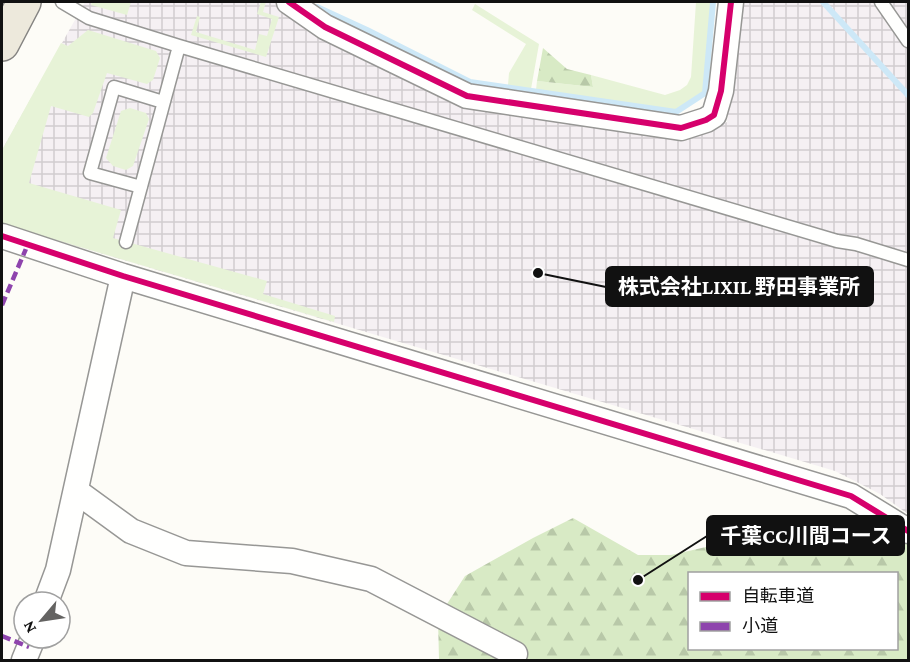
<svg xmlns="http://www.w3.org/2000/svg" width="910" height="662" viewBox="0 0 910 662" font-family="'Crimson Pro','Noto Sans JP',serif">
	<style>
		.industrial { fill: url(#industrial-grid) }
		.grass { fill: #e7f3d7 }
		.forest { fill: url(#forest-firs); fill-rule: evenodd }
		.lines { fill: none; stroke-linecap: round; stroke-linejoin: round }
		.stream { stroke: #cde8f7; stroke-width: 6 }
		.lane-casing { stroke: #979795; stroke-width: 15 }
		.street-casing { stroke: #979795; stroke-width: 27 }
		.primary-casing { stroke: #858482; stroke-width: 36 }
		.lane { stroke: #fffffe; stroke-width: 12 }
		.street { stroke: #fffffe; stroke-width: 24 }
		.primary { stroke: #ede9dc; stroke-width: 33 }
		.quiet { stroke: #8e44ad; stroke-width: 4.5; stroke-dasharray: 9 4.5; stroke-linecap: butt }
		.cycleway-casing { stroke: #fff; stroke-width: 10 }
		.cycleway { stroke: #d6006c; stroke-width: 6 }
		.leader { fill: none; stroke: #111; stroke-width: 2 }
		.callout-dot { fill: #111; stroke: #fff; stroke-width: 2 }
		.callout { fill: #111; stroke: #111; stroke-width: 2 }
		.callout-label { font-size: 21px; text-anchor: middle; font-weight: bold; fill: #fff }
	</style>
	<defs>
		<pattern id="industrial-grid" width="8" height="8" patternUnits="userSpaceOnUse" patternTransform="scale(1.5)"><rect width="8" height="8" fill="#f5f0f3"/><path d="M0 4h8M4 0v8" fill="none" stroke="#d1cdcf"/></pattern>
		<pattern id="forest-firs" width="22" height="20" patternUnits="userSpaceOnUse" patternTransform="scale(1.5)"><rect width="22" height="20" fill="#d8eac5"/><path d="M5 1l3.5 6h-7zM16 11l3.5 6h-7z" fill="#b8c8a8"/></pattern>
	</defs>
	<rect width="100%" height="100%" fill="#fdfcf7"/>
	<path class="industrial" d="M85 2H274L311 28 464 103 690 136 727 122 741 2H908V514L880 494 835 471 2 224V150Z"/>
	<path class="grass" d="M92 2H131L127 15 91 5Z
		M261 2H266L263 12 279 17 266 57 191 35 197 16 200 17 196 32 255 50 259 34 267 36 272 19 257 14Z
		M696 2H711L704 92 676 111 536 90 537 81 593 87 591 75 665 95 680 90 687 85 691 77Z
		M475 4 539 44 531 89 508 85 509 73 526 44 472 10Z
		M88 30 156 51 160 58 153 80 147 84 107 73 93 113 89 117 51 106 29 183 121 210 113 238 267 281 263 294 335 316 334 322 2 224V150L61 43 68 46Z
		M130 108 146 113 149 119 133 166 126 170 113 166 106 158 121 111Z"/>
	<path class="forest" d="M543 48 567 69 591 75 593 87 537 81Z
		M893 512 908 533V660H439L438 618 465 576 533 538 573 518 638 555H671L832 518ZM690 574H896V648H690Z"/>
	<g class="lines">
		<path class="stream" d="M823 2 908 95
			M317 7 367 30 470 82 676 112 705 93 713 2"/>
		<defs>
			<path id="lane" d="M62 2 89 18 179 46 837 241 856 244 908 260
				M881 2 908 41
				M141 187 90 173 114 87 163 102
				M126 242 179 46"/>
			<path id="street" d="M289 2 325 27 467 96 681 128 706 120 714 115 721 91 731 2
				M2 236 123 276 851 496 908 531
				M76 491 131 531 186 553 292 561 371 579 515 654 512 660
				M46 602 58 570 123 276
				M24 660 33 638"/>
			<path id="primary" d="M2 44 24 2"/>
		</defs>
		<use href="#lane" class="lane-casing"/>
		<use href="#street" class="street-casing"/>
		<use href="#primary" class="primary-casing"/>
		<use href="#lane" class="lane"/>
		<use href="#street" class="street"/>
		<use href="#primary" class="primary"/>
		<path class="quiet" d="M2 305 28 244
			M2 636 29 647"/>
		<defs>
			<path id="cycleway" d="M289 2 325 27 467 96 681 128 706 120 714 115 721 91 731 2
				M2 236 123 276 851 496 908 531"/>
		</defs>
		<use href="#cycleway" class="cycleway-casing"/>
		<use href="#cycleway" class="cycleway"/>
	</g>
	<path class="leader" d="M538 273L606 287M638 580L707 536"/>
	<g class="callout-dot">
		<circle cx="538" cy="273" r="6"/>
		<circle cx="638" cy="580" r="6"/>
	</g>
	<g class="callout">
		<rect x="606" y="267" width="267" height="39" rx="6"/>
		<rect x="707" y="516" width="197" height="39" rx="6"/>
	</g>
	<g class="callout-label">
		<text x="739" y="294">株式会社LIXIL 野田事業所</text>
		<text x="806" y="543">千葉CC川間コース</text>
	</g>
	<rect width="910" height="662" fill="none" stroke="#111111" stroke-width="6"/>
	<rect x="688" y="572" width="210" height="78" fill="#ffffff" stroke="#a0a0a0" stroke-width="1.5"/>
	<rect x="700" y="592" width="30" height="9" fill="#d6006c" stroke="#a0a0a0" stroke-width="1.5"/>
	<text x="742" y="602" font-size="18" fill="#111111">自転車道</text>
	<rect x="700" y="622" width="30" height="9" fill="#8e44ad" stroke="#a0a0a0" stroke-width="1.5"/>
	<text x="742" y="632" font-size="18" fill="#111111">小道</text>
	<g transform="translate(42 620) rotate(241)"><circle r="28" fill="#ffffff" stroke="#a0a0a0" stroke-width="1.5"/>
	<path d="M0-4.5L10 22L0 15L-10 22Z" fill="#646362"/>
	<text y="-9" font-size="16" font-weight="bold" text-anchor="middle" fill="#111111">N</text>
	</g>
</svg>
